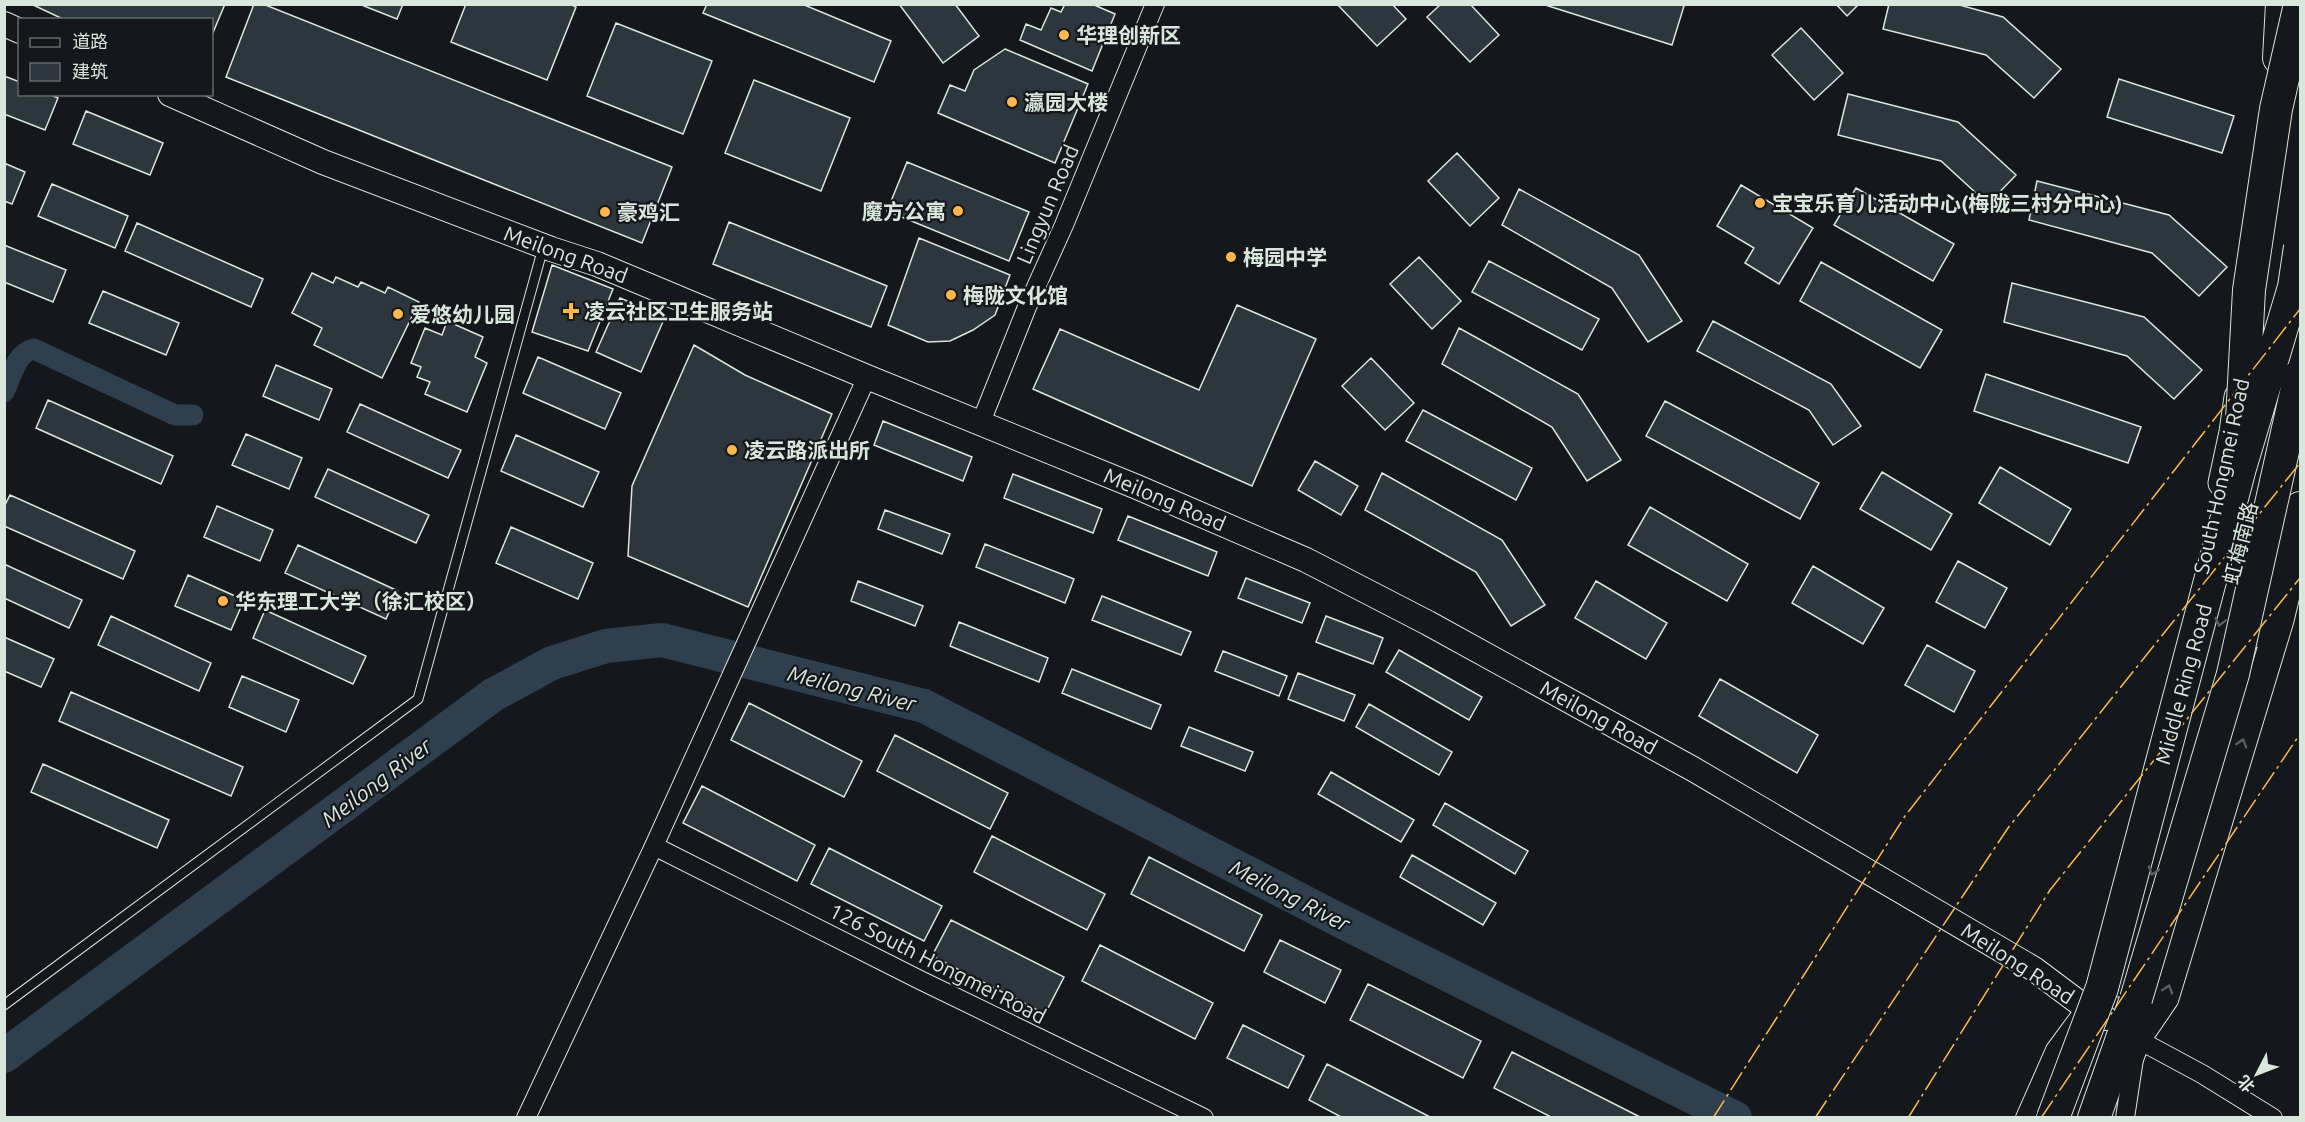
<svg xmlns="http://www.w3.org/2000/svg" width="2305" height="1122" viewBox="0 0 2305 1122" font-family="Ubuntu,'Noto Sans SC',sans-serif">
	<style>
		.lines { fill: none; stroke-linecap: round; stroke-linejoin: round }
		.canal { stroke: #2f3f4d; stroke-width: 21 }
		.river { stroke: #2f3f4d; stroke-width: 34 }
		.building { fill: #2c363c; stroke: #d8e6dc; stroke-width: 1.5 }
		.lane-casing { stroke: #d8e6dc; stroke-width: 11 }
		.street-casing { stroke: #d8e6dc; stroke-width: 20 }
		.secondary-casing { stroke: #d8e6dc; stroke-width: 26 }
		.primary-casing { stroke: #d8e6dc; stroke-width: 29 }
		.highway-casing { stroke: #d8e6dc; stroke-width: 34 }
		.lane { stroke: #14181c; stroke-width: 9 }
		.street { stroke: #14181c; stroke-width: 18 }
		.secondary { stroke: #14181c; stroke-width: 24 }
		.primary { stroke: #14181c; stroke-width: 27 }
		.highway { stroke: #14181c; stroke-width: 32 }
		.highway-bridge-casing { stroke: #d8e6dc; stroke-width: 34; stroke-linecap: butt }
		.highway-bridge { stroke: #14181c; stroke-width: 32 }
		.power { stroke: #ffb74d; stroke-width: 1.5; stroke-dasharray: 21 4.5 3 4.5; stroke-linecap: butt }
		.oneway { stroke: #59605f }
		.poi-dot { fill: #ffb74d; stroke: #14181c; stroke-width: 2 }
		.labels { text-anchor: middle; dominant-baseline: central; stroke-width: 4.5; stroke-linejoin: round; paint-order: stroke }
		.poi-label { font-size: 21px; font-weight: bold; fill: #d8e6dc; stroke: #14181c; text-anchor: start }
		.street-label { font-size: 21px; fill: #d8e6dc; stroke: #14181c }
		.water-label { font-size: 22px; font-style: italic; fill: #d8e6dc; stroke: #14181c }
	</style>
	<rect width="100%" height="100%" fill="#14181c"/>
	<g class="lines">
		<path class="canal" d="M4 392C11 378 16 352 34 349L175 415H193"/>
		<path class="river" d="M4 1056 493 695 552 663 606 646 662 640 924 706 1337 919 1735 1118"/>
	</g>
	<path class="building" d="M31 4H225L212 35V20H65Z
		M254 4H263L672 167 642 243 226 77Z
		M359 4H403L397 19Z
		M466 4H570L576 7 547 80 451 42Z
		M707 4H802L891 41 874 82 703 13Z
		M899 4H955L979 36 943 63Z
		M1065 4H1092L1115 14 1092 71 1020 40 1026 24 1041 30 1051 8 1061 12Z
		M1337 4H1392L1406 19 1377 46Z
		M1441 4H1470L1499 35 1470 62 1427 17Z
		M1542 4H1679L1684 6 1672 45Z
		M1836 4H1859L1847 16Z
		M1889 4H1956L2003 17 2061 69 2034 98 1986 55 1883 29Z
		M616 23 712 61 683 134 587 96Z
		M1801 28 1843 73 1814 100 1772 55Z
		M1005 49 1088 84 1055 163 938 113 950 85 965 91 974 70Z
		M4 76 20 82V94H49L58 98 45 130 4 114Z
		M2119 79 2234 116 2222 153 2107 117Z
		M754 80 850 118 821 191 725 153Z
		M1848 94 1958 122 2016 175 1988 204 1941 161 1838 135Z
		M86 111 163 143 150 175 73 144Z
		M1457 153 1499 198 1470 226 1428 181Z
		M907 162 1029 212 1009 261 887 211Z
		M4 163 25 172 12 204 4 201Z
		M2037 181 2169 215 2227 267 2199 296 2152 253 2029 220Z
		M52 184 128 216 115 248 38 216Z
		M1741 185 1813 228 1779 284 1745 263 1754 248 1717 226Z
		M1856 188 1954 244 1933 281 1834 225Z
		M1519 189 1639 255 1682 321 1648 342 1612 288 1502 225Z
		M729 222 887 286 871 327 713 264Z
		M137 223 263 279 251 307 125 251Z
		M919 238 1010 275 995 315 973 330 950 341 928 342 888 325Z
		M4 245 66 270 53 302 4 282Z
		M1419 257 1461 301 1432 329 1390 284Z
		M1489 261 1599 319 1582 350 1472 292Z
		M1821 262 1942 330 1920 368 1800 301Z
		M552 265 613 289 588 351 532 332Z
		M312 273 333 283 336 277 358 287 361 282 385 293 388 287 419 302 382 378 314 345 322 328 292 313Z
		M2012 283 2144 317 2202 370 2174 399 2127 356 2004 322Z
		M103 291 179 323 166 355 89 323Z
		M620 298 665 317 641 372 596 352Z
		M1237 305 1316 339 1252 486 1033 389 1060 329 1199 390Z
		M447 321 483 337 475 357 487 363 467 412 425 394 430 382 417 377 421 367 411 363 425 328 442 335Z
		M1713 321 1831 384 1861 426 1833 445 1809 410 1697 351Z
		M1459 328 1578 394 1621 460 1587 481 1552 427 1442 364Z
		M694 345 745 375 832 414 748 607 628 556 632 486Z
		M538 357 621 393 605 429 523 393Z
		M1371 358 1414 403 1385 430 1342 386Z
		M276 365 332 389 319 420 263 396Z
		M1986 374 2141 427 2128 463 1974 411Z
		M48 400 173 456 161 484 36 428Z
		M1665 401 1819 483 1800 519 1646 436Z
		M360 404 461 450 448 478 347 432Z
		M1423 410 1532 468 1516 500 1406 441Z
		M883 421 972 457 963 481 874 445Z
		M246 434 302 458 289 489 232 465Z
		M516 435 599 472 583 507 501 471Z
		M1315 461 1358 486 1341 515 1298 490Z
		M2000 467 2071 509 2050 545 1979 503Z
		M328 469 429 515 416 543 315 497Z
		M1882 472 1952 514 1931 550 1860 509Z
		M1382 473 1502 540 1545 605 1511 626 1476 572 1365 510Z
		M1013 474 1102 509 1093 533 1004 498Z
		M10 495 135 551 123 579 4 526V507Z
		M217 506 273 530 260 561 204 537Z
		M1650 507 1748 564 1727 601 1628 545Z
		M885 510 950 534 942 554 878 529Z
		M1128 516 1217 552 1208 576 1118 540Z
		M511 527 593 563 578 599 496 563Z
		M985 544 1074 579 1065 603 976 567Z
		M298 545 398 591 386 619 285 573Z
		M1958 561 2007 588 1985 628 1936 602Z
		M4 564 82 600 69 628 4 598Z
		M1813 566 1884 608 1863 644 1792 603Z
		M188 575 244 600 231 630 175 606Z
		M1246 578 1310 603 1302 623 1238 598Z
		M858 581 923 606 915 626 851 601Z
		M1596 581 1667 623 1646 659 1575 618Z
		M1102 596 1191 632 1181 655 1092 620Z
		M265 610 366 656 353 684 253 638Z
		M111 616 211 663 199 691 98 645Z
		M1326 616 1383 638 1373 664 1316 642Z
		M959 622 1048 658 1039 682 950 646Z
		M4 637 54 659 41 687 4 671Z
		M1927 645 1975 671 1954 712 1905 685Z
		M1399 650 1482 697 1469 720 1386 672Z
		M1223 651 1287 676 1279 696 1215 671Z
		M1072 669 1161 705 1151 729 1062 693Z
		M1298 673 1355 695 1344 721 1288 699Z
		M242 676 299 700 286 732 229 707Z
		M1720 679 1818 735 1797 773 1699 716Z
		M71 692 243 767 231 796 59 721Z
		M749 703 862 761 844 797 731 740Z
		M1369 704 1452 752 1439 775 1356 727Z
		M1189 727 1253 752 1245 771 1181 746Z
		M895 735 1008 793 990 829 877 771Z
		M43 764 169 820 157 848 31 792Z
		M1331 772 1414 820 1401 842 1318 794Z
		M702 786 815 845 797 881 683 823Z
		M1445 803 1528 851 1515 874 1433 825Z
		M992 836 1105 894 1087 930 974 872Z
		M829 848 942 906 924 941 811 884Z
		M1412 855 1496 903 1483 925 1400 877Z
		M1149 857 1262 915 1244 951 1131 894Z
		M951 920 1064 977 1045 1014 932 956Z
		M1280 940 1341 970 1325 1003 1264 972Z
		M1100 945 1213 1003 1195 1039 1082 981Z
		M1368 984 1481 1041 1463 1078 1350 1020Z
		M1243 1025 1304 1056 1288 1088 1227 1058Z
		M1512 1052 1642 1118H1553L1494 1088Z
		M1327 1064 1432 1118H1343L1309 1100Z"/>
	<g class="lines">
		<defs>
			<path id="lane" d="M4 1005 418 699 543 248"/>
			<path id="street" d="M981 422 1027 307 1064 225 1155 4
				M654 846 920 980 1204 1118
				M526 1118 654 846 867 377
				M2025 1118 2055 1050 2083 1012
				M2125 1118 2137 1039 2202 1074 2273 1118"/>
			<path id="secondary" d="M4 24 20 31
				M170 94 323 162 551 249 597 264 867 377 1137 487 1306 560 1428 623 1693 769 2034 969 2086 1008 2105 1018"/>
			<path id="primary" d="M2222 483 2233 432 2238 397
				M2117 983 2175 803 2264 443 2271 403
				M2127 1065 2137 1039 2165 998 2280 620 2298 545"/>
			<path id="highway" d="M2279 58 2282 4
				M2251 632 2297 520 2300 508
				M2094 1118 2136 999"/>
		</defs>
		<use href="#lane" class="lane-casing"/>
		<use href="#street" class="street-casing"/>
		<use href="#secondary" class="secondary-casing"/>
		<use href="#primary" class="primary-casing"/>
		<use href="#highway" class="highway-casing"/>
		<use href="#lane" class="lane"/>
		<use href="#street" class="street"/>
		<use href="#secondary" class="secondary"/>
		<use href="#primary" class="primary"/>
		<use href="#highway" class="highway"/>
		<defs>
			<path id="highway-bridge" d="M2242 419 2249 290 2276 109 2300 4
				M2136 999 2233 674 2300 375
				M2053 1118 2102 988 2240 468 2294 287 2300 247"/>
		</defs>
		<use href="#highway-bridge" class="highway-bridge-casing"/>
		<use href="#highway-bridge" class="highway-bridge"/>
		<path class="power" d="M1713 1118 1905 816 2300 309
			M1815 1118 2008 828 2300 463
			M1908 1118 2050 890 2300 578
			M2041 1118 2300 734"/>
	</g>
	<defs><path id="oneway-chevron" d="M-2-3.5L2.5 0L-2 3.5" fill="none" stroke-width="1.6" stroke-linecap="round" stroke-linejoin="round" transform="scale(1.5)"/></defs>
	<g class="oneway">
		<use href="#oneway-chevron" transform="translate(2220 622) rotate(104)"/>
		<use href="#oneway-chevron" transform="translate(2242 743) rotate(-73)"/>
		<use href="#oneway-chevron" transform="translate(2153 871) rotate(108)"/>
		<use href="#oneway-chevron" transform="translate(2168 989) rotate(-72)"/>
	</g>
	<g class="poi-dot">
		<circle cx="1064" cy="35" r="6"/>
		<circle cx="1012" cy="102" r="6"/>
		<circle cx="1760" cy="203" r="6"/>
		<circle cx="958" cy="211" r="6"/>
		<circle cx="605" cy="212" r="6"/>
		<circle cx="1231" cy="257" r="6"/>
		<circle cx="951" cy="295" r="6"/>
		<path d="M568 302h6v6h6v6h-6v6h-6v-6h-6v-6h6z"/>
		<circle cx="398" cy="314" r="6"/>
		<circle cx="732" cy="450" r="6"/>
		<circle cx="223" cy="601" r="6"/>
	</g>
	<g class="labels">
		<g class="poi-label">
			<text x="1076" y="35">华理创新区</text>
			<text x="1024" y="102">瀛园大楼</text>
			<text x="1772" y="203">宝宝乐育儿活动中心(梅陇三村分中心)</text>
			<text x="946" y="211" text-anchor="end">魔方公寓</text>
			<text x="617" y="212">豪鸡汇</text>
			<text x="1243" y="257">梅园中学</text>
			<text x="963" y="295">梅陇文化馆</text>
			<text x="584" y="311">凌云社区卫生服务站</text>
			<text x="410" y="314">爱悠幼儿园</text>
			<text x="744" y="450">凌云路派出所</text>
			<text x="235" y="601">华东理工大学（徐汇校区）</text>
		</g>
		<g class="street-label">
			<text transform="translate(1047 204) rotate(-67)">Lingyun Road</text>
			<text transform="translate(566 254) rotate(20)">Meilong Road</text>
			<text transform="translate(2221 476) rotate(-78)">South Hongmei Road</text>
			<text transform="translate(1165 499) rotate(23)">Meilong Road</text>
			<text transform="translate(2240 543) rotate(-76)">虹梅南路</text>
			<text transform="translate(2183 684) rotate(-75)">Middle Ring Road</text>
			<text transform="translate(1599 717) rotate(29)">Meilong Road</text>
			<text transform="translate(938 963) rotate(27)">126 South Hongmei Road</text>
			<text transform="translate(2018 963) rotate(33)">Meilong Road</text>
		</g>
		<g class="water-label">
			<text transform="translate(852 688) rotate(14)">Meilong River</text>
			<text transform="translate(376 782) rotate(-37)">Meilong River</text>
			<text transform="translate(1290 895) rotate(27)">Meilong River</text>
		</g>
	</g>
	<rect width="2305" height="1122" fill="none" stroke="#d8e6dc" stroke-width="12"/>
	<rect x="18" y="18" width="195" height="78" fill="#14181c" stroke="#626a69" stroke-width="1.5"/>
	<rect x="30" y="38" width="30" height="9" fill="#14181c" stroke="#626a69" stroke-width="1.5"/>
	<text x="72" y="48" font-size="18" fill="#d8e6dc">道路</text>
	<rect x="30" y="63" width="30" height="18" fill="#2c363c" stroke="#626a69" stroke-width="1.5"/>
	<text x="72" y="78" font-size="18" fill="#d8e6dc">建筑</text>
	<g transform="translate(2257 1074) rotate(228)" stroke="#14181c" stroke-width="4.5" paint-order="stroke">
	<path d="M0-4.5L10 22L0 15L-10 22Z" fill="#d8e6dc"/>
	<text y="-9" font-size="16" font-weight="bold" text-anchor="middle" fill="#d8e6dc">北</text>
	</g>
</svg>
